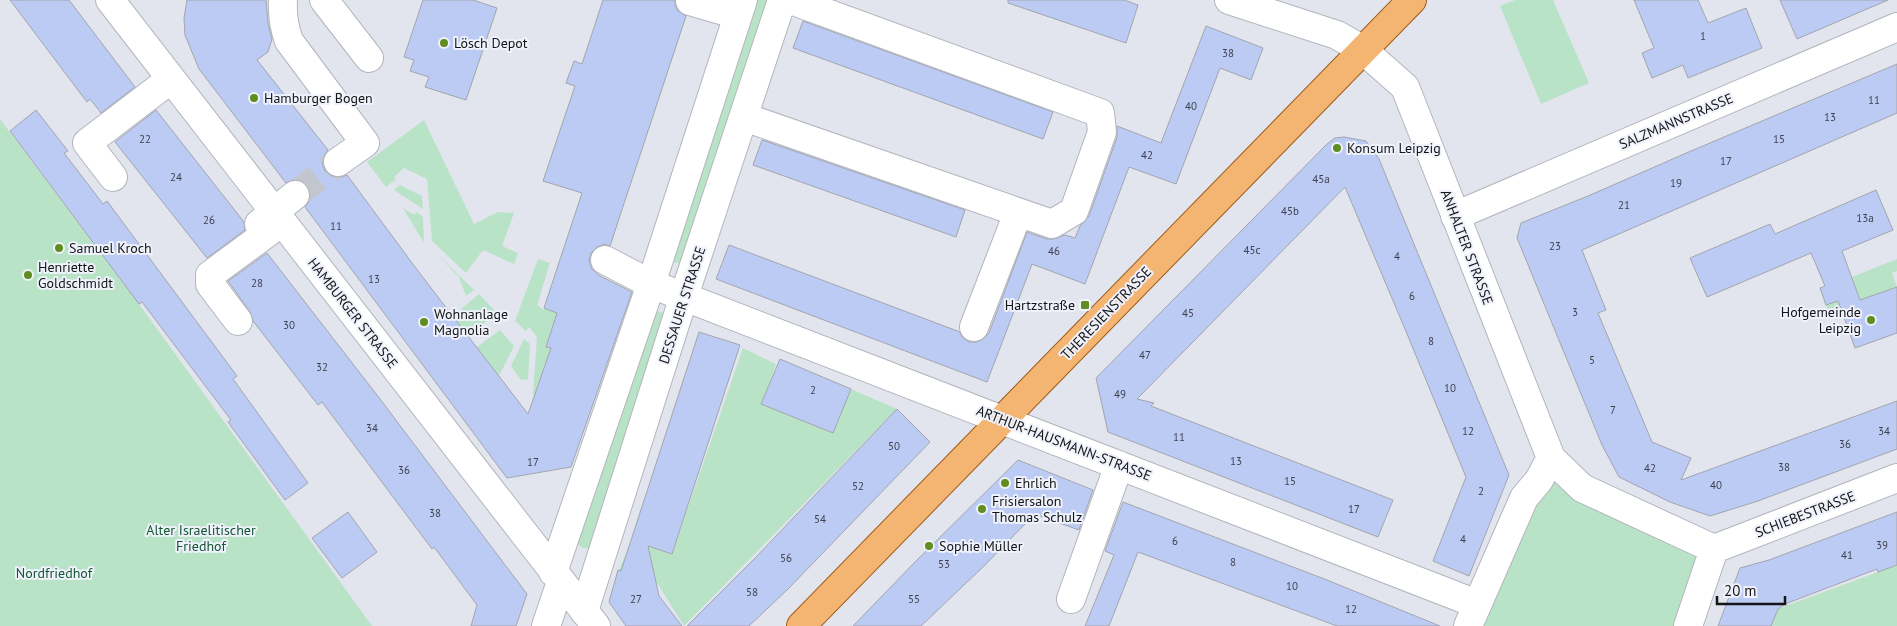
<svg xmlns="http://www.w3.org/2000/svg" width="1897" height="626" viewBox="0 0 1897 626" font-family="'PT Sans',sans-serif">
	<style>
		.green { fill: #b9e3c6 }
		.building { fill: #bccbf4; stroke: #a2a5ad }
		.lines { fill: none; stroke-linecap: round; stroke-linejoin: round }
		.minor-tunnel { stroke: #c3c6ce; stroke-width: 28; stroke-dasharray: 28 14; stroke-linecap: butt }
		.minor-casing { stroke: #b2b5bd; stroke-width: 30 }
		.major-casing { stroke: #a05c17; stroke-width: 30 }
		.minor { stroke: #fff; stroke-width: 28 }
		.major { stroke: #f4b573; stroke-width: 28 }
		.poi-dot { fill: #5f8d1f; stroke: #eff2fb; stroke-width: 2 }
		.labels { text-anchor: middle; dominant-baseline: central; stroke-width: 4; stroke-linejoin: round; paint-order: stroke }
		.number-label { font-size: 11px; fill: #3e424f }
		.poi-label { font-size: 14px; fill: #141518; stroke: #eff2fb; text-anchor: start }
		.street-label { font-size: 14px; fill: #141518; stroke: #eff2fb }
		.park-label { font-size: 14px; fill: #145733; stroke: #eff2fb }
	</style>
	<rect width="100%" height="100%" fill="#e2e5ee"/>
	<path class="green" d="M749 0H775L684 263H677L671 261Z
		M1515 0H1553L1589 83 1541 104 1500 6Z
		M0 119 139 304 372 626H0Z
		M424 120 474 224 498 212 514 213 502 246 518 253 514 264 483 250 466 273 432 241 427 179 404 168 394 177 396 179 386 187 367 162Z
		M400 185 422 196 423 209 394 190Z
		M403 208 414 215 417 212 423 217 424 243Z
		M430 247 474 290 466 296 459 277Z
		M538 259 550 263 537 305 544 310V308L562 314 552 328 546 347 551 348 536 391 542 398 533 394 537 337 529 327 526 331 515 321Z
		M1897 259V271L1892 273 1897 287 1828 312 1826 305 1858 294 1852 277Z
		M479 294 497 313 468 336 453 316Z
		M658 311 667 314 594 547C585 549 580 549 575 540L649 314Z
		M500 330 514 346 499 376 477 347Z
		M524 339 530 344 528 379 521 380 511 366Z
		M743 348 776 364 762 404 832 433 851 389 897 409 684 626 657 583 619 570 631 541 672 554Z
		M1551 458 1714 549 1688 626H1468Z
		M1897 565V626H1770L1777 609Z"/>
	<path class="building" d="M10 0H69L135 87 101 113 90 99 87 102Z
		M187 0H266L268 23 272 39 268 52 257 60 328 150 324 156 322 163 325 171 332 176 339 178 347 175 418 271 528 414 551 348 546 347 557 313 544 308 582 193 543 181 575 86 566 83 574 61 582 64 603 0H675V5L678 11 686 16 610 246 604 244 597 247 591 253 589 261 592 269 600 276 632 292 571 467 507 478 305 207 310 200V193L307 186 300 180H293L286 183 199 69 185 35 184 18Z
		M423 0H473L497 8 466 100 425 87 429 77 410 71 414 60 404 57Z
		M1008 0H1124L1138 5 1126 43 1008 3Z
		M1634 0H1698L1708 23 1746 8 1762 48 1688 78 1683 65 1652 78 1642 53 1654 48Z
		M1780 0H1888L1797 39Z
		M803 21 1053 112 1043 139 793 48Z
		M1206 26 1263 48 1251 80 1220 68 1176 184 1129 167 1085 284 1032 264 987 382 716 279 729 245 960 332 962 337 969 342H977L983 339 989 333 1027 232 1047 239H1054L1065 235 1075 238 1080 226 1089 216 1117 137V126L1161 143Z
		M1897 64V113L1582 250 1606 310 1598 313 1652 442 1691 458 1681 480 1897 401V449L1758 501 1710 516 1670 502 1619 477 1602 445 1517 238 1521 223 1588 196 1691 151Z
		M36 110 68 151 64 153 103 204 107 201 237 376 233 379 308 483 285 500 228 422 231 420 142 302 139 304 10 131Z
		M156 110 244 222 245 230 207 258 115 142Z
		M1344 137 1366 141 1379 159 1509 475 1469 576 1433 561 1466 477 1405 329 1345 187 1137 399 1154 403 1151 406 1393 500 1378 537 1108 432 1096 378 1327 144 1335 138Z
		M762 140 965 210 956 237 753 165Z
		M1876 190 1893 230 1842 251 1860 300 1897 287V333L1855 348 1838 301 1826 305 1820 288 1825 286 1811 253 1707 297 1690 258 1770 224 1775 234Z
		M267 253 380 399 527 594 516 626H471L477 605 434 547 432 549 322 402 318 405 253 321 250 312 228 281Z
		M699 332 740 345 672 554 648 546 659 596 682 626H626L609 602 618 570 621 571Z
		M780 359 851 389 833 433 761 404Z
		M897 409 930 442 788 589 749 626H687L755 558Z
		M1018 460 1093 490 1079 530 1037 515 1026 523 984 566 921 626H853L915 562Z
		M1123 502 1327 580 1440 626H1337L1138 552 1109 626H1085L1114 555 1105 551Z
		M348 512 377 552 342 578 312 538Z
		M1897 512V565L1878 572 1877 569 1785 604 1778 609 1771 626H1718L1740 568 1769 560Z"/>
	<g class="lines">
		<path class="minor-tunnel" d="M295 195 338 162"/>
		<defs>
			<path id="minor" d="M110 0 596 626
				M283 0C282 15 284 27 289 41L365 143 338 162
				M324 0 369 58
				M1229 0 1337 35 1363 50 1405 87 1551 458 1582 488 1714 549 1688 626
				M690 1 738 15
				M744 117 1052 224 1074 211 1102 132 1100 113 791 0
				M113 177 87 143 171 79
				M1455 216 1897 27
				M259 224 295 195
				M605 260 651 284 1477 604
				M238 321 210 284V275L282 222
				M974 327 1018 213
				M1714 549 1897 478
				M553 572 651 284 743 0
				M1071 599 1119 465
				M584 611 684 296 782 0
				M546 626 561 582
				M1468 626 1524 498 1539 480 1551 458"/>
			<path id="major" d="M801 626 1412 0"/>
		</defs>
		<use href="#minor" class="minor-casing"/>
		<use href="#major" class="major-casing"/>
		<use href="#minor" class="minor"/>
		<use href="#major" class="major"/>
	</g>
	<g class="poi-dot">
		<circle cx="444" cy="43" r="5"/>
		<circle cx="254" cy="98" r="5"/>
		<circle cx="1337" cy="148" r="5"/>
		<circle cx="59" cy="248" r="5"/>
		<circle cx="28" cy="275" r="5"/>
		<rect x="1080" y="300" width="10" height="10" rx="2.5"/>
		<circle cx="1871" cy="320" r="5"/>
		<circle cx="424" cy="322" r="5"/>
		<circle cx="1005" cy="483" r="5"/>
		<circle cx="982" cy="509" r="5"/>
		<circle cx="929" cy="546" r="5"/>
	</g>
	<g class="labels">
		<g class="number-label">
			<text x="1703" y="36">1</text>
			<text x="1228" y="53">38</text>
			<text x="1874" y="100">11</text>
			<text x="1191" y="106">40</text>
			<text x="1830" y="117">13</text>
			<text x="145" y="139">22</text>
			<text x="1779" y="139">15</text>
			<text x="1147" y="155">42</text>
			<text x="1726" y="161">17</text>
			<text x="176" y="177">24</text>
			<text x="1321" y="179">45a</text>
			<text x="1676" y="183">19</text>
			<text x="1624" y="205">21</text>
			<text x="1290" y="211">45b</text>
			<text x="1865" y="218">13a</text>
			<text x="209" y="220">26</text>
			<text x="336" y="226">11</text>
			<text x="1555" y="246">23</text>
			<text x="1252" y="250">45c</text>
			<text x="1054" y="251">46</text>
			<text x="1397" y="256">4</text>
			<text x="374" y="279">13</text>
			<text x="257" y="283">28</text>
			<text x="1412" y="296">6</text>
			<text x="1575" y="312">3</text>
			<text x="1188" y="313">45</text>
			<text x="289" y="325">30</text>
			<text x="1431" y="341">8</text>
			<text x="1145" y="355">47</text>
			<text x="1592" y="360">5</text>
			<text x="322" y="367">32</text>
			<text x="1450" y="388">10</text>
			<text x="813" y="390">2</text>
			<text x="1120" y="394">49</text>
			<text x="1613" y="410">7</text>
			<text x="372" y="428">34</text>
			<text x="1468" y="431">12</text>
			<text x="1884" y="431">34</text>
			<text x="1179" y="437">11</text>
			<text x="1845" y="444">36</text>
			<text x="894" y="446">50</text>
			<text x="1236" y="461">13</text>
			<text x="533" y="462">17</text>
			<text x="1784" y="467">38</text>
			<text x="1650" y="468">42</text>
			<text x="404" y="470">36</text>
			<text x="1290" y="481">15</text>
			<text x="1716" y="485">40</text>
			<text x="858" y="486">52</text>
			<text x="1481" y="491">2</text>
			<text x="1354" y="509">17</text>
			<text x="435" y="513">38</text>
			<text x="820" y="519">54</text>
			<text x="1463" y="539">4</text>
			<text x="1175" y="541">6</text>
			<text x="1882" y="545">39</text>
			<text x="1847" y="555">41</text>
			<text x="786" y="558">56</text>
			<text x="1233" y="562">8</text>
			<text x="944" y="564">53</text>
			<text x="1292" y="586">10</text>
			<text x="752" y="592">58</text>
			<text x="636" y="599">27</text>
			<text x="914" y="599">55</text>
			<text x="1351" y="609">12</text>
		</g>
		<g class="poi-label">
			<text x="454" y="43">Lösch Depot</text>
			<text x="264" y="98">Hamburger Bogen</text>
			<text x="1347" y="148">Konsum Leipzig</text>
			<text x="69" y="248">Samuel Kroch</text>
			<text x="38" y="267">Henriette<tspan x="38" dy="16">Goldschmidt</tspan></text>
			<text x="1075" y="305" text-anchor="end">Hartzstraße</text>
			<text x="1861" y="312" text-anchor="end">Hofgemeinde<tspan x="1861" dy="16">Leipzig</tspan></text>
			<text x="434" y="314">Wohnanlage<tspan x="434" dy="16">Magnolia</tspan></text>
			<text x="1015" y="483">Ehrlich</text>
			<text x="992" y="501">Frisiersalon<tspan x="992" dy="16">Thomas Schulz</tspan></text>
			<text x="939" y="546">Sophie Müller</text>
		</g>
		<g class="street-label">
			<text transform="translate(1676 121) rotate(-23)">SALZMANNSTRASSE</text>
			<text transform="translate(1467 247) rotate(69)">ANHALTER STRASSE</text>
			<text transform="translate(682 305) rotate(-72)">DESSAUER STRASSE</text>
			<text transform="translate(353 313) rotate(52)">HAMBURGER STRASSE</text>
			<text transform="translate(1106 313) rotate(-46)">THERESIENSTRASSE</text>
			<text transform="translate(1064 443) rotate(21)">ARTHUR-HAUSMANN-STRASSE</text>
			<text transform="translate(1805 514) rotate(-21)">SCHIEBESTRASSE</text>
		</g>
		<g class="park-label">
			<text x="201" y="530">Alter Israelitischer<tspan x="201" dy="16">Friedhof</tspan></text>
			<text x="54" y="573">Nordfriedhof</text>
		</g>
	</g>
	<path d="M1717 596v8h68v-8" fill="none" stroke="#141518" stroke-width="2.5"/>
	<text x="1724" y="596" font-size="15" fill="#141518" stroke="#eff2fb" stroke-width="4" paint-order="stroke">20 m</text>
</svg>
